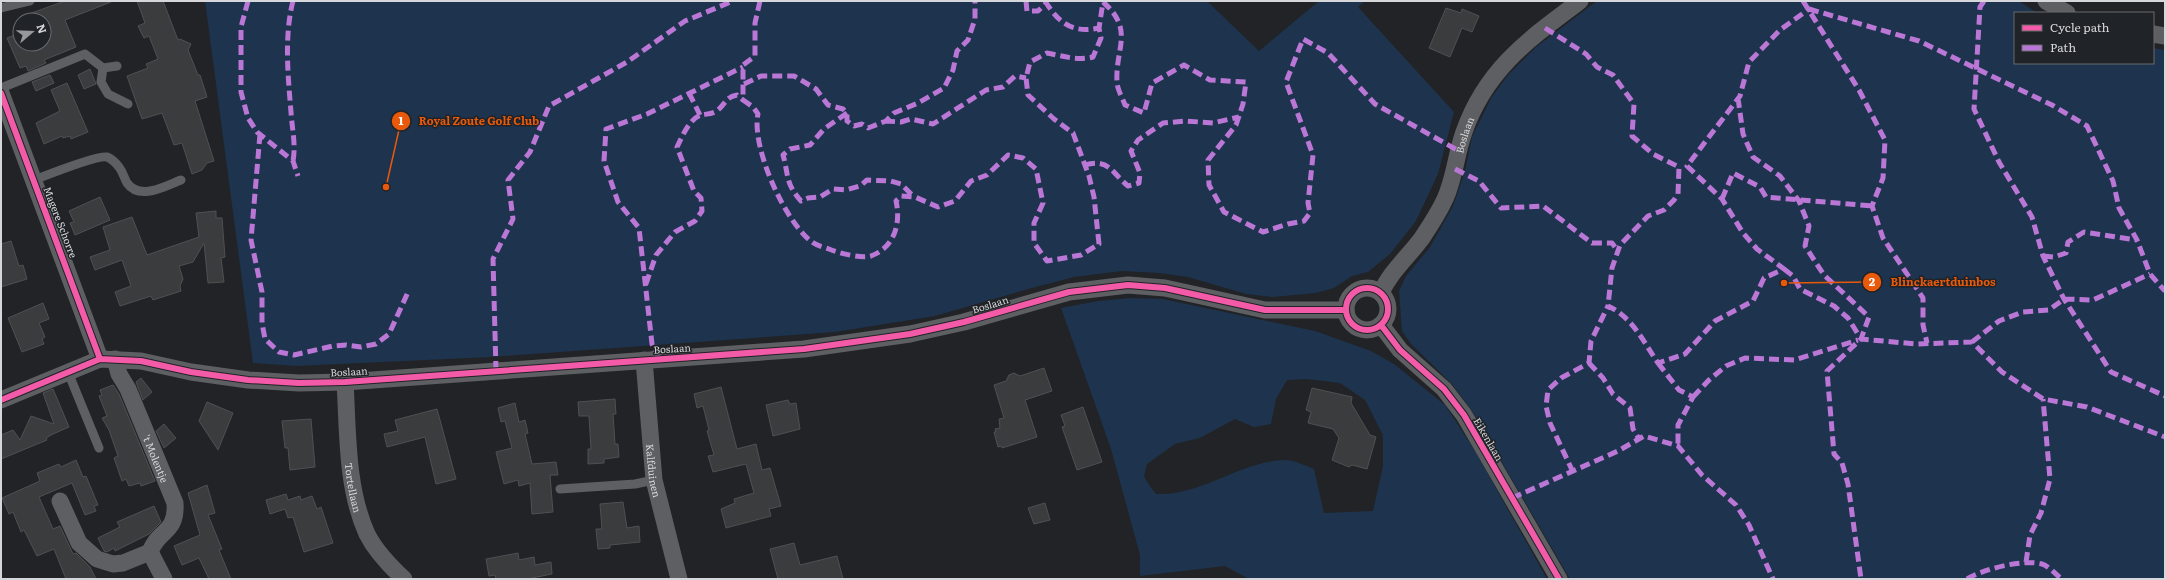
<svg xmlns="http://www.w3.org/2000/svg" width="2166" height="580" viewBox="0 0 2166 580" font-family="Literata,serif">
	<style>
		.green { fill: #1e334d; fill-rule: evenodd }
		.building { fill: #3b3c3e; stroke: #4e5052 }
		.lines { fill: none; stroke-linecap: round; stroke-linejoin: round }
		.lane { stroke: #5e5f62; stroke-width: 9 }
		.street { stroke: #5e5f62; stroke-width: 17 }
		.quiet { stroke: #ba77d6; stroke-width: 5; stroke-dasharray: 10 5; stroke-linecap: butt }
		.cycleway-casing { stroke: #202327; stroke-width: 8 }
		.cycleway { stroke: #f35aa7; stroke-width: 6 }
		.labels { text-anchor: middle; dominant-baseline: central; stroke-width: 3; stroke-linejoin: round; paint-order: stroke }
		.street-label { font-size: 10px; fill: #d5d7da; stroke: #202327 }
		.leader { fill: none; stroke: #e8590c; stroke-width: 1.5 }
		.callout-dot { fill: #e8590c; stroke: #202327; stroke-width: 1.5 }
		.mark-label { font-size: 12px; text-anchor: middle; font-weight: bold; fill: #fff }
		.callout-label { font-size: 11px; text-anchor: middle; font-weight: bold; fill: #e8590c; stroke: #202327; stroke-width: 3; stroke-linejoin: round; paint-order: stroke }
	</style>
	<rect width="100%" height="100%" fill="#212326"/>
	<path class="green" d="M205 1H1207L1259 51 1319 1H1365L1358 7 1454 112 1438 174 1416 221 1390 254 1368 272 1352 276 1334 288 1316 293 1273 297 1246 294 1188 277 1159 273 1122 271 1074 277 1028 289 935 316 835 332 491 357 297 366 253 363Z
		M1597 1H2019L2037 13H2015V63H2153V48L2165 50V579H1570L1472 411 1452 384 1411 344 1402 331 1399 291 1406 276 1430 247 1453 206 1465 171 1472 137 1491 98 1508 75 1536 47Z
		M1131 298 1163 299 1315 331 1371 351 1394 364 1445 405 1475 451 1547 579H1249L1225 566 1140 576V555L1111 449 1061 308 1098 301ZM1306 379 1340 383 1365 400 1383 435V466L1373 511 1324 513 1314 469C1306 466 1294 460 1285 460 1240 461 1202 496 1156 494L1149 485 1144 476 1147 464 1175 444 1200 438 1235 419 1254 427 1271 424 1276 399 1287 380Z"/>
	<path class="building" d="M65 1 111 2 65 20 76 47 44 60 46 63 28 71 26 66 20 68 7 38 20 33V44H44V20H28L26 15Z
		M137 1H163L178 40 180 39 191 44 188 50 198 75H200L207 97 195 101 214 161 207 163 202 170 192 174 182 143 174 145 162 113 142 119 127 76 148 68 146 64 158 59 149 36 144 38 138 26 145 23Z
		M1446 8 1461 13 1462 9 1479 16 1472 32 1462 28 1450 57 1429 48Z
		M90 69 96 84 84 89 78 75Z
		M50 75 54 83 36 91 32 82Z
		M67 83 88 132 71 139 70 136 63 138 62 136 44 144 36 123 60 111 51 90Z
		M100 197 110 220 75 235 70 223 74 222 69 211Z
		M216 211V218H222L225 257 221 258 224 282 208 283 204 243 193 262 179 266 183 279 180 286 181 291 153 300 151 296 120 306 115 292 131 286 122 260 95 270 90 257 110 250 103 227 132 217 147 255 199 237 196 213Z
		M11 241 19 266 23 265 27 279 1 287V244Z
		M43 303 49 319 39 323 45 337 42 339 44 344 22 352 8 318Z
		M1044 368 1052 391 1025 400 1037 437 1002 448 1001 446 998 447 994 432H996L995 429 1000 428 999 419 1004 418 994 385 1006 381 1009 375 1014 373 1020 376Z
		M141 378 152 392 143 400 136 382Z
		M113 385 119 394 155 481 141 486 140 483 129 486 126 479 122 481 114 458 118 456 109 430 102 418 107 416 99 396 102 395 100 390Z
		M721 387 737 449 756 444 762 470 770 468 781 506 769 509 771 516 726 528 721 509 735 503 734 499 754 493 746 464 713 472 708 456 714 455 707 431 709 430 703 406 697 408 694 394Z
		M1312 388 1352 397 1351 403 1370 435 1376 437 1367 469 1352 465 1349 467 1332 460 1339 438 1333 429 1308 423 1311 412 1306 410Z
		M53 389 69 427 53 434 46 438 47 440 1 459V435L13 430 20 440 31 416 54 424 43 393Z
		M615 399 616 414H613L615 444H618L619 457 604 459V463L588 464V449H591L589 416H579L578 402Z
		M788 400 790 404 796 403 800 429 773 436 766 405Z
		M207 402 233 413 218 450 199 421Z
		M515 403 519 422 525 420 528 433 525 434 532 464 556 462 558 475H550L553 512 532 514 530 483 519 486 518 480 504 484 496 452 512 448 505 421 501 422 498 408Z
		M1083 407 1102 462 1077 470 1062 427 1065 426 1061 415Z
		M437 409 456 479 436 484 425 437 387 447 384 434 398 431 395 420Z
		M311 419 315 467 290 470 288 448H285L282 421Z
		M164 424 176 438 164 448 156 431Z
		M76 460 83 477 86 476 98 505 94 506 96 511 85 515 72 483 39 497 53 529 60 526 73 554 76 553 90 567 96 579H66L54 549 37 556 24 530 21 532 13 512 9 514 2 498 40 481 37 473 59 464 61 467Z
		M207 485 215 513 208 515 222 549 219 550 231 579H209L199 558 182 565 174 546 200 535 188 493Z
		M286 494 288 500 300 496 301 500 312 496 317 509 321 507 333 543 304 552 293 517 288 518 285 509 270 514 266 500Z
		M623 502 627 528 639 526 640 542 610 545V548L598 549 596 529H602L600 504Z
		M1045 503 1050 520 1034 524 1028 508Z
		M154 506 161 522 149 534 115 551 114 548 107 552 104 551 98 538 120 527 117 522Z
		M794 543 800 565 837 556 843 579H778L770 549Z
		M518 553 519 560 534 557 535 565 551 562 552 574 527 579H496L495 575 489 576 486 559Z"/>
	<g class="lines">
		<path class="lane" d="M1 8 30 1
			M103 68 101 82 108 94 128 104
			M1 88 85 54 103 68 117 66
			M34 180C47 175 97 155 107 157 112 159 116 163 119 167 123 172 124 178 127 183 140 201 165 186 181 180
			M68 372 99 448
			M560 489 635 484 654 480"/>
		<g class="street">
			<path d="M2046 1 2067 13"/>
			<path d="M2153 34 2165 36"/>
			<path d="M1 93 100 359"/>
			<circle cx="1367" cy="309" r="21"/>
			<path id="s1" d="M1381 293C1390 272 1408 257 1422 238 1430 226 1439 212 1445 199 1455 177 1456 154 1464 132 1486 69 1529 39 1580 1"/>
			<path d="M1381 325 1400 350 1444 389 1464 415 1559 579"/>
			<path id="s2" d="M115 359 119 374 128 389 175 503C177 534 158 529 150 552"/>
			<path id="s3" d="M644 360 654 480 679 579"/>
			<path id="s4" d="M345 382C348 431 346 488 367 534 375 550 391 567 404 579"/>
			<path d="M1 400 100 359 141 361 191 372 248 380 299 383 345 382 804 349 910 334 964 322 1069 292 1128 285 1165 288 1265 310H1346"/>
			<path d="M60 501 79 543 97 559 113 564 123 563 150 552 164 579"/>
		</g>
		<path class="quiet" d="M248 1 241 27V92L248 118 257 132 293 161 298 176
			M293 1C284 36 288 76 291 112 292 129 296 144 293 161
			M760 1 755 23V56L743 65V100L753 107 758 114C751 147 785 222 812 242 817 246 824 247 829 249 839 253 861 259 871 256 895 247 901 223 896 201L901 196 915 197 938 207 955 201 971 181 987 175 1008 155 1023 158 1036 169 1043 203 1034 223V243L1047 261 1081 255 1099 244 1094 197 1089 176 1073 133 1054 119 1028 95 1026 78 1030 62 1047 53C1063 56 1077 61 1093 57L1101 38 1099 28 1103 2C1135 30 1115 48 1117 82 1117 89 1123 99 1125 105L1144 113 1152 83 1184 65 1210 80 1246 82 1243 104 1236 125 1208 160 1209 185 1224 212 1263 232 1288 224 1304 221 1310 213 1308 203 1313 155 1286 82 1303 39 1328 53 1375 104 1459 151
			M1026 1 1027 11H1038L1046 3
			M1045 1C1058 22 1072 34 1099 28
			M1803 1 1859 90 1885 140 1883 178 1872 206 1883 238 1923 298V325L1927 343
			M1984 1 1980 7 1974 109 1999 162 2032 217 2043 256 2064 299 2111 372 2165 396
			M1809 9 1919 41 2052 105 2087 126 2113 181 2119 208 2137 240 2150 274 2165 291
			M1545 28 1586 54 1597 67 1613 75 1634 104 1632 136 1653 154 1679 167 1678 194 1674 200 1664 210 1648 216 1620 245 1612 268 1608 306C1633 318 1643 341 1658 363L1685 354 1715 321 1753 301 1764 278 1784 269 1757 249 1743 233 1722 199 1687 166 1740 96 1749 62 1780 30 1809 9
			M744 84 761 76H794L816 89 828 105 843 109 847 113V121L854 126 862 124 868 128 886 121 894 113 918 103 944 88 953 70 957 51 968 40 975 19V1
			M689 93 700 115
			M1738 98 1743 134 1753 157 1780 176 1799 201 1809 226 1805 246 1824 275 1869 317 1861 339 1827 371 1834 454 1842 463 1848 484 1861 579
			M847 113 824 129 810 145 790 149 783 155C789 176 785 183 801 201L808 198 820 197 833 189 846 190 860 186 867 180 891 181 901 184 914 197
			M885 121 901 122 911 119 933 124 986 90 1003 87 1015 76 1026 78
			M260 134 251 240 262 292V323L265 339 279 352 294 355 333 346 346 345 361 347 376 344 389 334 409 290
			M1085 165C1109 158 1112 173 1128 186L1139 183 1140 173 1131 151 1138 140 1163 123 1186 121 1213 123 1239 117
			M1455 169 1479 181 1501 208 1543 206 1592 243H1612L1618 251
			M1722 199 1733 173 1760 187 1766 197 1872 206
			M2043 256 2054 257 2066 253 2068 242 2084 232 2137 240
			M1784 269 1793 276 1800 289 1834 306 1848 318 1861 339 1916 344 1972 342 2002 372 2043 399 2087 407 2165 437
			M646 284 656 255 675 232 695 221 702 211 701 198 694 191 677 147C682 137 689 119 701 115 706 114 714 114 718 110 726 103 726 97 737 95L743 100
			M1972 342 1999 321 2023 312 2049 310 2064 299 2093 300 2150 274
			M659 359 652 344 639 228 618 202 604 161 606 129 647 114 743 67
			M1589 363 1603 378 1613 394 1630 408 1633 429 1639 439
			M1658 363 1679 390 1693 397 1678 425V446
			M496 371 493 259 513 219 508 180 530 152 549 106 627 62 685 21 733 1
			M1693 397 1709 380 1726 366 1745 358 1794 360 1858 340
			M1573 472 1550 423 1546 406 1548 390 1561 378 1589 363 1591 341 1608 306
			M1512 498 1618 451 1644 436 1678 446 1702 475 1736 505 1749 525 1773 579
			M2026 562 2030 535 2041 513 2050 479 2043 399
			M1967 579C1984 569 2022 559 2042 564 2049 566 2056 575 2062 579"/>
		<defs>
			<path id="cycleway" d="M1 93 100 359
				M1346 309a21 21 0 1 1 42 0a21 21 0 1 1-42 0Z
				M1381 325 1400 350 1444 389 1464 415 1559 579
				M1 400 100 359 141 361 191 372 248 380 299 383 345 382 804 349 910 334 964 322 1069 292 1128 285 1165 288 1265 310H1346"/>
		</defs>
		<use href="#cycleway" class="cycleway-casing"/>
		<use href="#cycleway" class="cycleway"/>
	</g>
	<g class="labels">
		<g class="street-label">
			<text stroke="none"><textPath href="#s1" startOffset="181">Boslaan</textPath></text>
			<text transform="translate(61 222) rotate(69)">Magere Schorre</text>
			<text transform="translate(990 304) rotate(-17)">Boslaan</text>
			<text transform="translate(672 348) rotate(-4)">Boslaan</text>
			<text transform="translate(349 371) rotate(-3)">Boslaan</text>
			<text transform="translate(1489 439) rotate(60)">Eikenlaan</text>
			<text stroke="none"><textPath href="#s2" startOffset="108">'t Molentje</textPath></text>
			<text stroke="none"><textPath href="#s3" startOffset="111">Kalfduinen</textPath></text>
			<text stroke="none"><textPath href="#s4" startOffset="106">Tortellaan</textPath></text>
		</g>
	</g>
	<path class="leader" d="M386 187L401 121M1784 283L1872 282"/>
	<g class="callout-dot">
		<circle cx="386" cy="187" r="4"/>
		<circle cx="1784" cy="283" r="4"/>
		<circle cx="401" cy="121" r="10"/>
		<circle cx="1872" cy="282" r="10"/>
	</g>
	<g class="mark-label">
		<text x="401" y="125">1</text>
		<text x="1872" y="286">2</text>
	</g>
	<g class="callout-label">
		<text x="479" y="125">Royal Zoute Golf Club</text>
		<text x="1943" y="286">Blinckaertduinbos</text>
	</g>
	<rect width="2166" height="580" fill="none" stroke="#d5d7da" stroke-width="4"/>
	<rect x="2014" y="12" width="140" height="52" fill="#202327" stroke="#686b6f"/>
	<rect x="2022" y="25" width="20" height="6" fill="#f35aa7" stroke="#686b6f"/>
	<text x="2050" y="32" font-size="12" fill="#d5d7da">Cycle path</text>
	<rect x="2022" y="45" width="20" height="6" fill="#ba77d6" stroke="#686b6f"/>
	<text x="2050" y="52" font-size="12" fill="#d5d7da">Path</text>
	<g transform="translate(32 32) rotate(71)"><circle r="19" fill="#202327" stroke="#686b6f"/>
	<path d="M0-3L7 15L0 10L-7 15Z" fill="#96989b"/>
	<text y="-6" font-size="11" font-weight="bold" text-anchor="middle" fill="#d5d7da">N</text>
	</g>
</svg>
